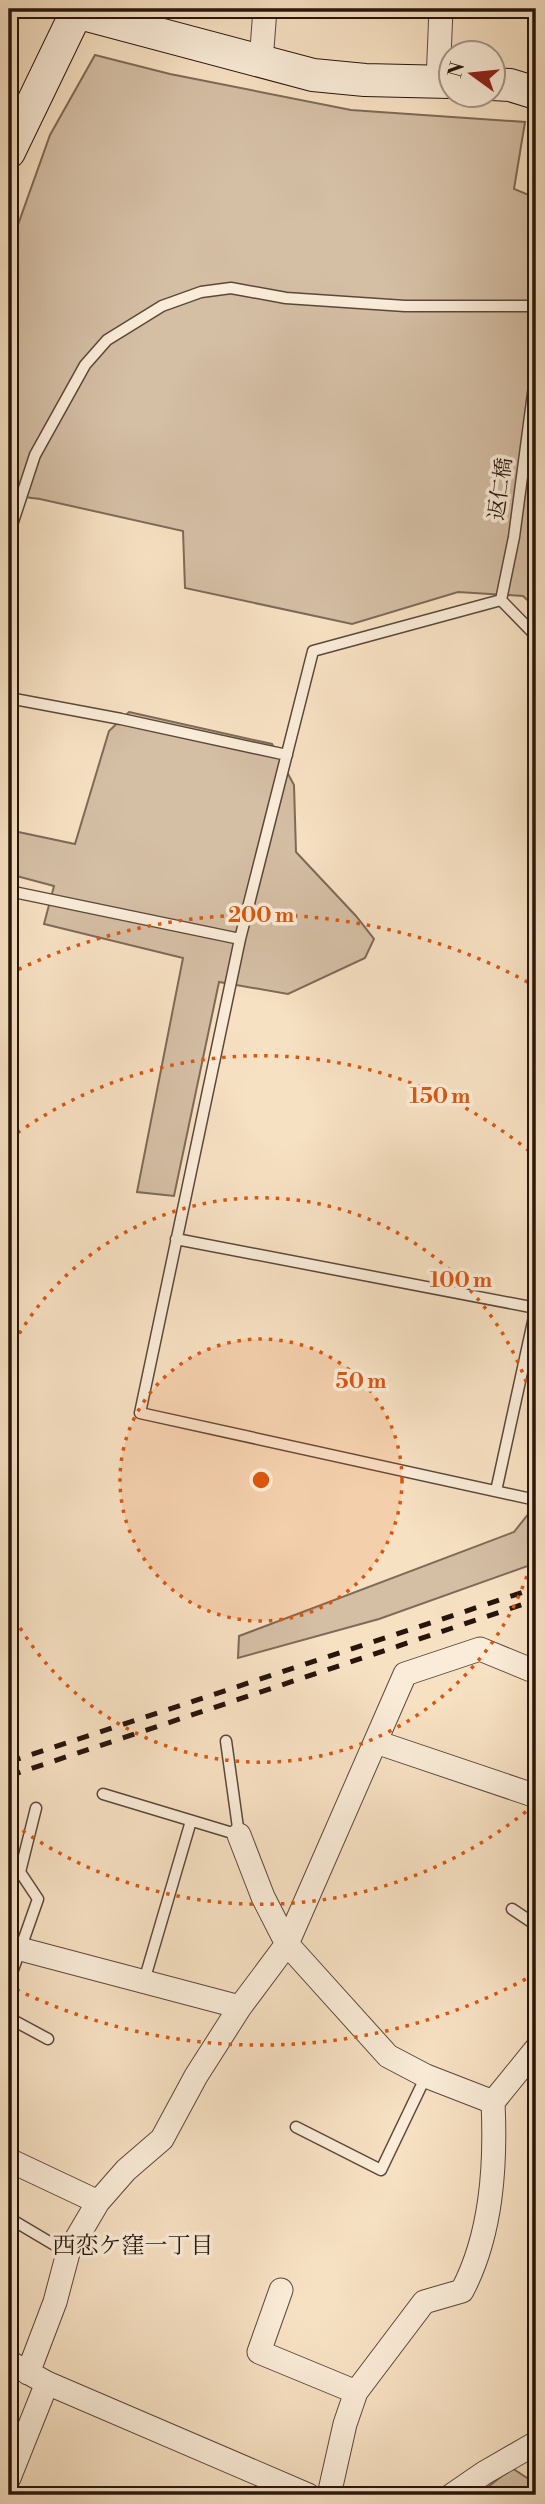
<svg xmlns="http://www.w3.org/2000/svg" width="545" height="2504" viewBox="0 0 545 2504" font-family="'Libre Bodoni','Noto Serif JP',serif">
	<style>
		.green { fill: #d4bea4; stroke: #7e6a58; stroke-width: 2 }
		.lines { fill: none; stroke-linecap: round; stroke-linejoin: round }
		.lane-casing { stroke: #5b483a; stroke-width: 13 }
		.street-casing { stroke: #5b483a; stroke-width: 25 }
		.secondary-casing { stroke: #27150c; stroke-width: 34 }
		.lane { stroke: #faecd8; stroke-width: 10 }
		.street { stroke: #faecd8; stroke-width: 23 }
		.secondary { stroke: #faecd8; stroke-width: 32 }
		.rail { stroke: #27150c; stroke-width: 5; stroke-dasharray: 12 12; stroke-linecap: butt }
		.ring { fill: none; stroke: #de560c; stroke-width: 3.5; stroke-dasharray: 3.5 7 }
		.labels { text-anchor: middle; dominant-baseline: central; stroke-width: 7; stroke-linejoin: round; paint-order: stroke }
		.street-label { font-size: 21px; fill: #27150c; stroke: #faecd8 }
		.neighbourhood-label { font-size: 23px; fill: #27150c; stroke: #faecd8 }
		.centre { fill: #de560c; stroke: #faecd8; stroke-width: 3.5 }
		.ring-label { font-size: 21px; text-anchor: middle; font-weight: bold; fill: #de560c; stroke: #faecd8; stroke-width: 7; stroke-linejoin: round; paint-order: stroke }
	</style>
	<rect width="100%" height="100%" fill="#f7e1c3"/>
	<filter id="stains"><feTurbulence type="fractalNoise" baseFrequency=".00286" numOctaves="4"/><feColorMatrix values="0 0 0 0 .2 0 0 0 0 .09 0 0 0 0 .02 0 0 0 .5 -.17"/></filter>
	<radialGradient id="worn" r=".72"><stop offset=".6" stop-color="#630" stop-opacity="0"/><stop offset="1" stop-color="#630" stop-opacity=".3"/></radialGradient>
	<path class="green" d="M95 55 170 74 351 110 525 122 514 189 536 198V608L523 596 458 592 352 624 185 588 183 531 40 499 9 495V250L50 135Z
		M129 712 272 744 294 785 296 852 356 916 374 939 365 958 288 994 219 982 174 1196 137 1192 183 958 44 924 54 886 9 874V830L75 844 109 731Z
		M536 1490V1563L379 1619 238 1658 239 1636 514 1532 529 1513Z
		M512 2468 536 2484V2495H478Z"/>
	<g class="lines">
		<defs>
			<path id="lane" d="M536 371 514 537 501 600 536 636
				M9 534 35 455 85 365 107 340 162 306 201 292 231 288 286 298 405 306H536
				M9 698 121 719 287 755
				M9 891 240 939 140 1413 536 1500
				M240 939 313 651 501 600
				M176 1239 536 1308
				M496 1491 536 1308
				M103 1794 239 1835 226 1741
				M512 1909 536 1925
				M9 1981 38 1899 20 1872 36 1808
				M144 1981 191 1821
				M9 2018 48 2039
				M296 2127 381 2170 426 2076
				M9 2218 68 2253"/>
			<path id="street" d="M261 62 265 9
				M438 82 441 9
				M376 1742 536 1796
				M239 1835 263 1897 287 1944 388 2056 426 2076 493 2102
				M9 1946 240 2007
				M9 2160 98 2202
				M281 2290 259 2352 356 2392
				M9 2362 47 2383 308 2495
				M28 2373 55 2302 68 2253 98 2202 126 2170 162 2139 196 2076 240 2007 287 1944 405 1674 480 1649 536 1672
				M9 2478 47 2383
				M329 2495 345 2424 356 2392 424 2302 462 2291C492 2234 496 2165 493 2102L536 2049
				M452 2495 484 2473 536 2443"/>
			<path id="secondary" d="M76 12 313 75 365 80 450 82
				M492 84 510 85 536 93
				M9 152 78 9"/>
		</defs>
		<use href="#lane" class="lane-casing"/>
		<use href="#street" class="street-casing"/>
		<use href="#secondary" class="secondary-casing"/>
		<use href="#lane" class="lane"/>
		<use href="#street" class="street"/>
		<use href="#secondary" class="secondary"/>
		<path class="rail" d="M9 1762 536 1588
			M9 1776 536 1600"/>
	</g>
	<circle cx="261" cy="1480" r="141" fill="#de560c" fill-opacity=".12"/>
	<g class="ring">
		<circle cx="261" cy="1480" r="141"/>
		<path d="M536 1546A283 283 0 0 1 9 1608M9 1352A283 283 0 0 1 536 1414"/>
		<path d="M534 1805A424 424 0 0 1 9 1821M9 1139A424 424 0 0 1 534 1155"/>
		<path d="M535 1974A565 565 0 0 1 9 1986M9 974A565 565 0 0 1 535 986"/>
	</g>
	<g class="labels">
		<g class="street-label">
			<text transform="translate(501 489) rotate(-82)">返仁橋</text>
		</g>
		<g class="neighbourhood-label">
			<text x="133" y="2246">西恋ケ窪一丁目</text>
		</g>
	</g>
	<circle cx="261" cy="1480" r="10" class="centre"/>
	<g class="ring-label">
		<text x="261" y="922">200 m</text>
		<text x="440" y="1103">150 m</text>
		<text x="461" y="1287">100 m</text>
		<text x="361" y="1388">50 m</text>
	</g>
	<rect width="545" height="2504" fill="none" stroke="#f7e1c3" stroke-width="35"/>
	<rect x="10" y="10" width="524" height="2483" fill="none" stroke="#27150c" stroke-width="3.5"/>
	<rect x="18" y="18" width="510" height="2469" fill="none" stroke="#27150c" stroke-width="2"/>
	<g transform="translate(472 74) rotate(285)"><circle r="33" fill="#faecd8" stroke="#a69686" stroke-width="2"/>
	<path d="M0-5L12 26L0 18L-12 26Z" fill="#8f2418"/>
	<text y="-10" font-size="19" font-weight="bold" text-anchor="middle" fill="#27150c">N</text>
	</g>
	<rect width="100%" height="100%" filter="url(#stains)"/>
	<rect width="100%" height="100%" fill="url(#worn)"/>
</svg>
